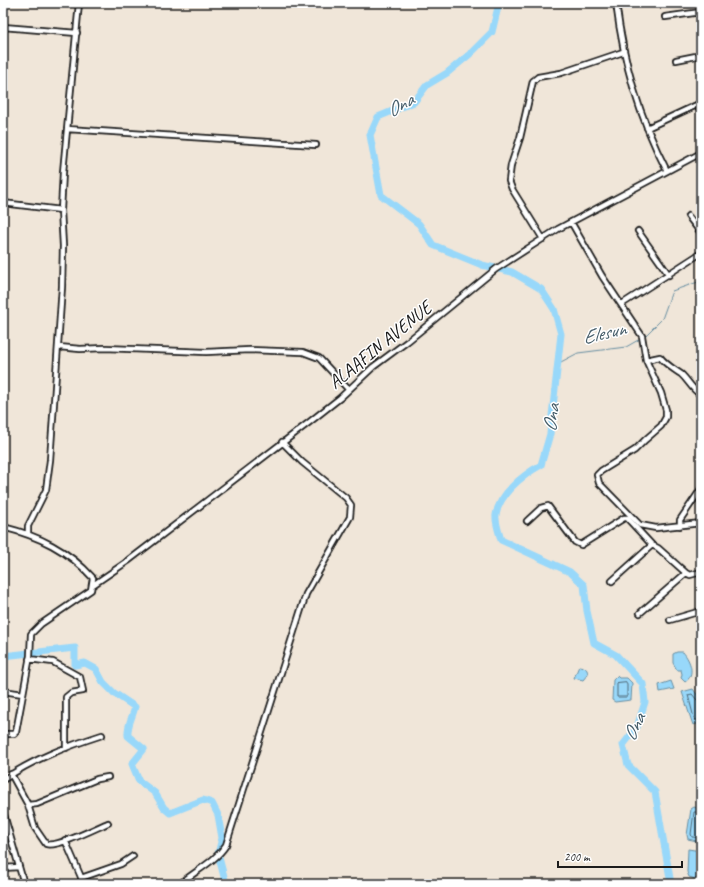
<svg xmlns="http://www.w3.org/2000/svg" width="704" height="887" viewBox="0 0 704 887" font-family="Caveat,sans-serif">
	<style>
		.water { fill: #98d8fa; stroke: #668da1 }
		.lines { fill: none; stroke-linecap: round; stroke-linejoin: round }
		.shore { stroke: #4e6775; stroke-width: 1 }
		.stream { stroke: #668da1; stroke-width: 1 }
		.river { stroke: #98d8fa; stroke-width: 7 }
		.street-casing { stroke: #1c1c1c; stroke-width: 8 }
		.street { stroke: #fff; stroke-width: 4.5 }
		.labels { text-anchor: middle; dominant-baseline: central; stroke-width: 3; stroke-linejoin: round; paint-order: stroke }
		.street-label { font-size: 19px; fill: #1c1c1c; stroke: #fff }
		.water-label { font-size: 20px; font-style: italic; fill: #475e6a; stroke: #fff }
	</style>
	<rect width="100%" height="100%" fill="#f0e6d9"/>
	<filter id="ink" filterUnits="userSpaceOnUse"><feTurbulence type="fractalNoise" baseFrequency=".025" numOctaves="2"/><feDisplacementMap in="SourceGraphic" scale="8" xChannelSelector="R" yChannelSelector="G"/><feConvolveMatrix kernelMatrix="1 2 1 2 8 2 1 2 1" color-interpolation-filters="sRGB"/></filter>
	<g filter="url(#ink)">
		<path class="water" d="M677 652H683C690 660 696 675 685 682L681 678 682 674 681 670H677L673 663V654Z
			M579 666C584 667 587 667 588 674L583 680 574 678Z
			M617 676 619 678H627L632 683 631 700 615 702 612 700 613 680Z
			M671 681 674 689 660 692 659 685Z
			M693 689 701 700V723L693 725 682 692Z
			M694 807 701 809V842L688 839 687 835 691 809Z
			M688 849 701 851V881L689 877 687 872Z"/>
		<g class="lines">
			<path class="shore" d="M626 682 627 685V697H617V683Z
				M701 700H697L692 694 688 695 694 718 696 720H701
				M701 812H694L691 834 692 837 701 838"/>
			<path class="stream" d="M645 336 662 319 672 291 701 281
				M559 363 578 353 626 347 640 339"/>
			<path class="river" d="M499 3 492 32 470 54 447 73 427 85 414 102 378 117 370 135 381 195 419 224 433 245 482 265 512 272 541 289 554 309 561 334 550 434 541 465C523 475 499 494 496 515 495 522 499 533 501 540L570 572 584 585 587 611 594 643 616 655 643 684 645 702 637 727 623 745 628 765 655 792 671 884
				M3 656 75 648V665L85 663 96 669 103 682 114 693 135 707C132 719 127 724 128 736L144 749 132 764 139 781 155 793 164 808 170 813 203 800 212 803 218 815 222 838 218 854 226 884"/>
			<defs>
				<path id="street" d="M616 3C624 64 638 115 667 171
					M701 3V5
					M665 17 701 12
					M3 27 77 33
					M676 60 701 55
					M647 128 701 103
					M67 129 316 145
					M3 203 61 210
					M688 216 701 233
					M571 222 602 276 642 336 646 360 661 393 666 410V417L661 426 645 440 635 450 601 471 597 475 599 483 640 525 656 528 701 523
					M638 231 669 275
					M543 239 512 189 509 181 511 165 520 138 533 81 538 77 561 73 623 52
					M622 304 701 253
					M59 347 80 349 105 348 206 352 250 350 303 352 319 358 348 389
					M646 360 660 357C666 365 674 369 681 374 688 380 692 390 701 395
					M527 521 541 508 548 506 575 542 581 545 624 518H627L652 545 658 548 686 573 690 575 701 572
					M680 526V520L701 489
					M3 527C39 536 68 550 93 578L91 590 41 624 31 634 30 656 16 732 14 734H3
					M28 533V526L46 490 50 460 62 287 63 246 61 210 63 172 79 3
					M612 581 652 545
					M93 585 128 561 307 424 340 398 373 367 408 341 496 269 558 229 701 153
					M640 613 686 573
					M670 620 701 611
					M29 659 53 662 80 677 83 691 71 693 66 697V748
					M3 691 23 694
					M11 774 28 805 35 828 46 844C57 848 96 828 108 823
					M3 780C33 759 68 746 102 735
					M28 805 37 804 97 779 108 777
					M3 811 24 884
					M65 840 84 884
					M3 868 19 867
					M81 878 121 864 133 856
					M180 884C195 871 215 862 226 845L306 594 350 517 351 505 346 498 302 462 282 442"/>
			</defs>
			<use href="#street" class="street-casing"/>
			<use href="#street" class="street"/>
		</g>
	</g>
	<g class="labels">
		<g class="street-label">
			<text transform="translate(380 345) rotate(-39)">ALAAFIN AVENUE</text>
		</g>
		<g class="water-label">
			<text transform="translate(400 105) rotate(-30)">Ona</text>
			<text transform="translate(604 333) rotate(-13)">Elesun</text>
			<text transform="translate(551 418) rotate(-82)">Ona</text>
			<text transform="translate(634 727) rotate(-64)">Ona</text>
		</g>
	</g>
	<rect width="704" height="887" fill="none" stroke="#fff" stroke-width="16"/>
	<rect x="8" y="8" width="688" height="871" fill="none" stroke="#1c1c1c" stroke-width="1.5" filter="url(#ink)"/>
	<path d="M558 861v6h124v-6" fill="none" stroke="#1c1c1c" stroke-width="2"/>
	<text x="564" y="861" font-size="12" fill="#1c1c1c" stroke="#ffffff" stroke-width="3" paint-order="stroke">200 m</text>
</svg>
